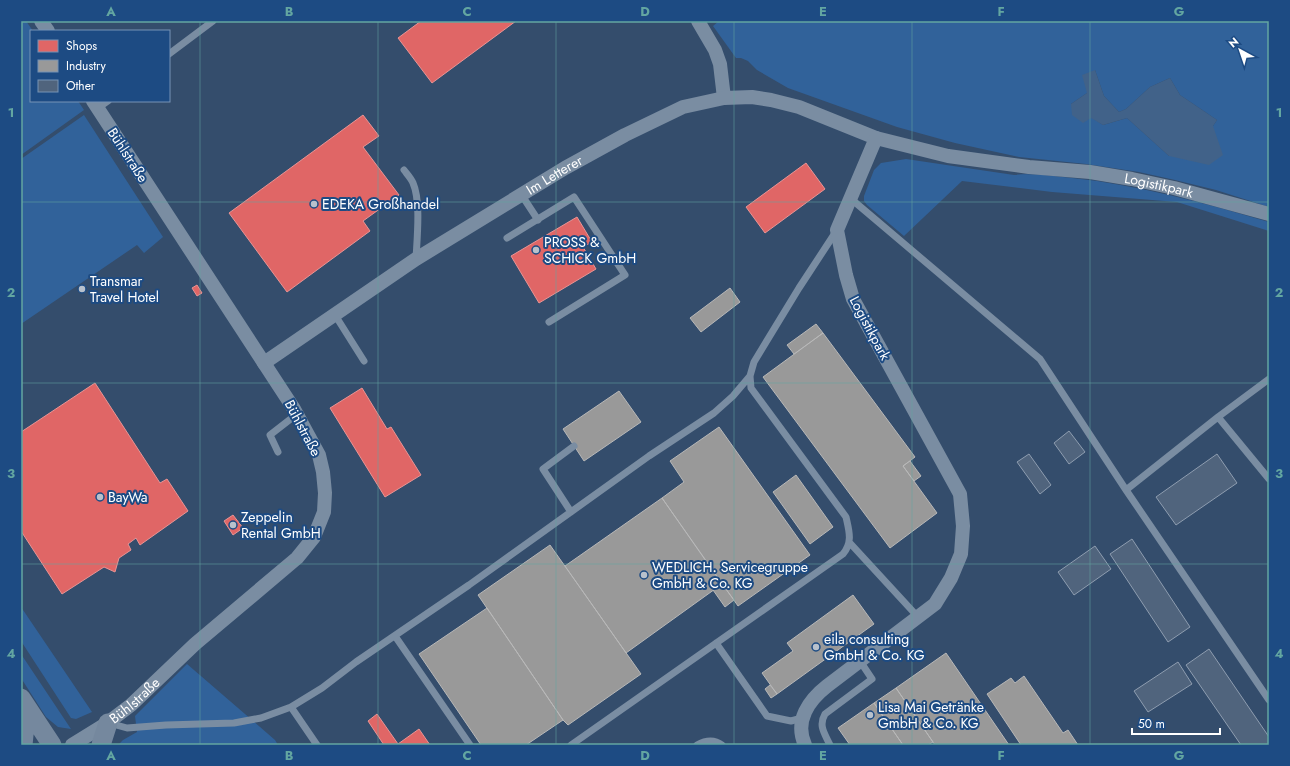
<svg xmlns="http://www.w3.org/2000/svg" width="1290" height="766" viewBox="0 0 1290 766" font-family="Jost,sans-serif">
	<style>
		.green { fill: #31629a; fill-rule: evenodd }
		.water { fill: #416289 }
		.shops { fill: #e06666; stroke: #e99494 }
		.industry { fill: #999; stroke: #b8b8b8 }
		.building { fill: #50647d; stroke: #8e9db0 }
		.lines { fill: none; stroke-linecap: round; stroke-linejoin: round }
		.lane { stroke: #7a8da2; stroke-width: 7 }
		.street { stroke: #7a8da2; stroke-width: 14 }
		.secondary { stroke: #75889e; stroke-width: 19 }
		.grid { fill: none; stroke: #63a6a1; stroke-width: 1; stroke-opacity: 0.55 }
		.poi-dot { fill: #b8c1cc; stroke: #1d4b83; stroke-width: 1.5 }
		.labels { text-anchor: middle; dominant-baseline: central; stroke-width: 4; stroke-linejoin: round; paint-order: stroke }
		.street-label { font-size: 14px; fill: #fff; stroke: #1d4b83 }
		.poi-label { font-size: 14px; fill: #fff; stroke: #1d4b83; text-anchor: start }
		.neatline { fill: none; stroke: #63a6a1; stroke-width: 1.5 }
		.grid-label { font-size: 13px; text-anchor: middle; font-weight: bold; fill: #63a6a1 }
	</style>
	<rect width="100%" height="100%" fill="#344d6c"/>
	<path class="green" d="M21 21H26L33 31H31V101H78L84 110 21 155Z
		M719 21H1269V207L1216 190 1175 180 1139 172 1086 164 1019 157 955 143 897 127 788 88 757 70 748 61 741 58H736L713 26ZM1095 70 1104 96 1119 112 1126 109 1150 87 1170 78 1180 95 1217 120 1213 126 1169 156 1127 118 1103 125 1071 104 1087 93Z
		M84 115 163 237 144 253 137 245 21 324V159Z
		M906 159 1014 175C1033 173 1052 176 1072 178 1139 185 1204 203 1269 222V231L1177 202 1052 192 962 181 904 236 867 205 864 201V196L874 170 881 163Z
		M21 607 92 712 76 719 71 718 21 641Z
		M21 654 71 729 58 727 46 717 21 678Z
		M187 664 275 740 278 745H118L123 740 137 732 135 716Z"/>
	<path class="water" d="M1095 70 1104 96 1119 112 1126 109 1150 87 1170 78 1180 95 1217 120 1213 126 1223 155 1209 165 1169 156 1127 118 1103 125 1091 118 1083 123 1072 115 1071 104 1087 93 1082 75Z"/>
	<path class="shops" d="M421 21H516L432 83 398 38Z
		M363 115 379 136 363 147 399 195 363 221 370 231 287 292 229 213Z
		M806 163 825 189 765 233 746 207Z
		M577 217 592 242 583 247 596 269 539 303 511 256Z
		M197 285 202 293 197 296 192 288Z
		M95 383 160 483 167 479 188 511 140 545 136 538 128 544 131 550 119 558 115 572 104 567 62 594 21 531V432Z
		M362 388 387 429 391 427 421 475 385 497 330 408Z
		M233 515 243 528 233 535 224 521Z
		M377 714 398 744 419 729 430 745H384L368 721Z"/>
	<path class="industry" d="M730 288 740 302 701 332 690 318Z
		M816 324 823 333 794 354 787 345Z
		M823 333 915 457 903 466 937 513 890 548 763 377Z
		M619 391 641 422 584 461 563 429Z
		M719 427 810 555 738 606 662 498 684 482 670 461Z
		M910 461 921 476 914 481 903 466Z
		M796 475 833 527 810 544 773 492Z
		M662 498 722 584 626 653 565 566Z
		M550 545 641 674 568 725 563 720 478 595Z
		M722 584 734 600 725 607 713 590Z
		M853 595 874 624 777 694 762 673 793 651 787 643Z
		M487 608 563 720 526 745H481L419 654Z
		M946 653 1009 745H935L896 688Z
		M1024 676 1063 733 1068 730 1078 745H1021L987 694 1011 678 1015 683Z
		M770 685 777 694 771 698 765 689Z
		M896 688 933 742 928 745H903L874 703Z
		M874 703 903 745H850L838 728Z"/>
	<path class="building" d="M1069 431 1085 452 1069 464 1054 443Z
		M1029 454 1051 485 1040 494 1017 462Z
		M1217 454 1237 483 1176 525 1156 497Z
		M1132 539 1190 627 1168 642 1110 554Z
		M1095 546 1111 569 1074 595 1058 572Z
		M1209 649 1269 737V745H1241L1186 665Z
		M1178 662 1192 684 1148 712 1134 691Z"/>
	<g class="lines">
		<path class="lane" d="M169 54 213 21
			M98 108 108 101
			M404 170C407 174 411 178 413 183 421 201 417 238 416 259
			M521 194 538 220
			M850 198 1040 359 1126 490 1269 700
			M507 238 574 197 625 275 549 322
			M335 315 364 361
			M1218 417 1269 479
			M278 452 270 435 297 414
			M1126 490 1218 417 1269 379
			M571 512 543 469 574 446
			M849 542 918 617
			M395 636 470 745
			M716 643 767 716 791 721 802 718
			M291 707 317 745
			M109 723 127 728 166 725 234 723 261 718 291 707 322 688 356 662 469 585 649 456 714 413 733 396 750 376
			M571 745 843 554C853 542 849 531 846 517L751 388 750 376 754 362 799 288 837 230
			M697 745C706 740 714 739 722 745
			M830 745C825 734 818 726 825 714L872 679 860 661"/>
		<g class="street">
			<path d="M41 21 48 31"/>
			<path d="M698 21 715 50 720 64 724 98"/>
			<path id="s1" d="M264 363 416 259 565 168 625 135 683 107 724 98 752 97 771 100 799 107 876 138 948 156 1029 167 1090 172 1132 179 1174 188 1269 214"/>
			<path id="s2" d="M72 745 106 724 131 705 195 644 297 558 314 537 324 512 325 493 323 472 319 455 294 409 93 101"/>
			<path d="M805 745C794 721 809 700 827 686L935 604 951 578 961 554 963 526 960 494 853 299 846 275 837 230 876 138"/>
		</g>
		<path class="secondary" d="M21 698 52 745
			M21 701 25 725 23 745
			M101 745 108 723"/>
	</g>
	<path class="grid" d="M200 21V745M378 21V745M556 21V745M734 21V745M912 21V745M1090 21V745M21 202H1269M21 383H1269M21 564H1269"/>
	<g class="poi-dot">
		<circle cx="314" cy="204" r="4"/>
		<circle cx="536" cy="250" r="4"/>
		<circle cx="82" cy="289" r="4"/>
		<circle cx="100" cy="497" r="4"/>
		<circle cx="233" cy="525" r="4"/>
		<circle cx="644" cy="575" r="4"/>
		<circle cx="816" cy="647" r="4"/>
		<circle cx="870" cy="715" r="4"/>
	</g>
	<g class="labels">
		<g class="street-label">
			<text transform="translate(128 155) rotate(57)">Bühlstraße</text>
			<text stroke="none"><textPath href="#s1" startOffset="346">Im Letterer</textPath></text>
			<text stroke="none"><textPath href="#s1" startOffset="980">Logistikpark</textPath></text>
			<text transform="translate(870 328) rotate(62)">Logistikpark</text>
			<text transform="translate(303 428) rotate(62)">Bühlstraße</text>
			<text stroke="none"><textPath href="#s2" startOffset="77">Bühlstraße</textPath></text>
		</g>
		<g class="poi-label">
			<text x="322" y="204">EDEKA Großhandel</text>
			<text x="544" y="242">PROSS &amp;<tspan x="544" dy="16">SCHICK GmbH</tspan></text>
			<text x="90" y="281">Transmar<tspan x="90" dy="16">Travel Hotel</tspan></text>
			<text x="108" y="497">BayWa</text>
			<text x="241" y="517">Zeppelin<tspan x="241" dy="16">Rental GmbH</tspan></text>
			<text x="652" y="567">WEDLICH. Servicegruppe<tspan x="652" dy="16">GmbH &amp; Co. KG</tspan></text>
			<text x="824" y="639">eila consulting<tspan x="824" dy="16">GmbH &amp; Co. KG</tspan></text>
			<text x="878" y="707">Lisa Mai Getränke<tspan x="878" dy="16">GmbH &amp; Co. KG</tspan></text>
		</g>
	</g>
	<rect width="1290" height="766" fill="none" stroke="#1d4b83" stroke-width="44"/>
	<rect x="30" y="30" width="140" height="72" fill="#1d4b83" stroke="#7793b5"/>
	<rect x="38" y="40" width="20" height="12" fill="#e06666" stroke="#7793b5"/>
	<text x="66" y="50" font-size="12" fill="#ffffff">Shops</text>
	<rect x="38" y="60" width="20" height="12" fill="#999999" stroke="#7793b5"/>
	<text x="66" y="70" font-size="12" fill="#ffffff">Industry</text>
	<rect x="38" y="80" width="20" height="12" fill="#50647d" stroke="#7793b5"/>
	<text x="66" y="90" font-size="12" fill="#ffffff">Other</text>
	<g transform="translate(1240 50) rotate(320)" stroke="#1d4b83" stroke-width="3" paint-order="stroke">
	<path d="M0-3L7 15L0 10L-7 15Z" fill="#ffffff"/>
	<text y="-6" font-size="11" font-weight="bold" text-anchor="middle" fill="#ffffff">N</text>
	</g>
	<path d="M1132 728v6h88v-6" fill="none" stroke="#ffffff" stroke-width="2"/>
	<text x="1138" y="728" font-size="12" fill="#ffffff" stroke="#1d4b83" stroke-width="3" paint-order="stroke">50 m</text>
	<rect x="22" y="22" width="1246" height="722" class="neatline"/>
	<g class="grid-label">
		<text x="111" y="16">A</text>
		<text x="289" y="16">B</text>
		<text x="467" y="16">C</text>
		<text x="645" y="16">D</text>
		<text x="823" y="16">E</text>
		<text x="1001" y="16">F</text>
		<text x="1179" y="16">G</text>
		<text x="11" y="117">1</text>
		<text x="1279" y="117">1</text>
		<text x="11" y="297">2</text>
		<text x="1279" y="297">2</text>
		<text x="11" y="478">3</text>
		<text x="1279" y="478">3</text>
		<text x="11" y="658">4</text>
		<text x="1279" y="658">4</text>
		<text x="111" y="760">A</text>
		<text x="289" y="760">B</text>
		<text x="467" y="760">C</text>
		<text x="645" y="760">D</text>
		<text x="823" y="760">E</text>
		<text x="1001" y="760">F</text>
		<text x="1179" y="760">G</text>
	</g>
</svg>
